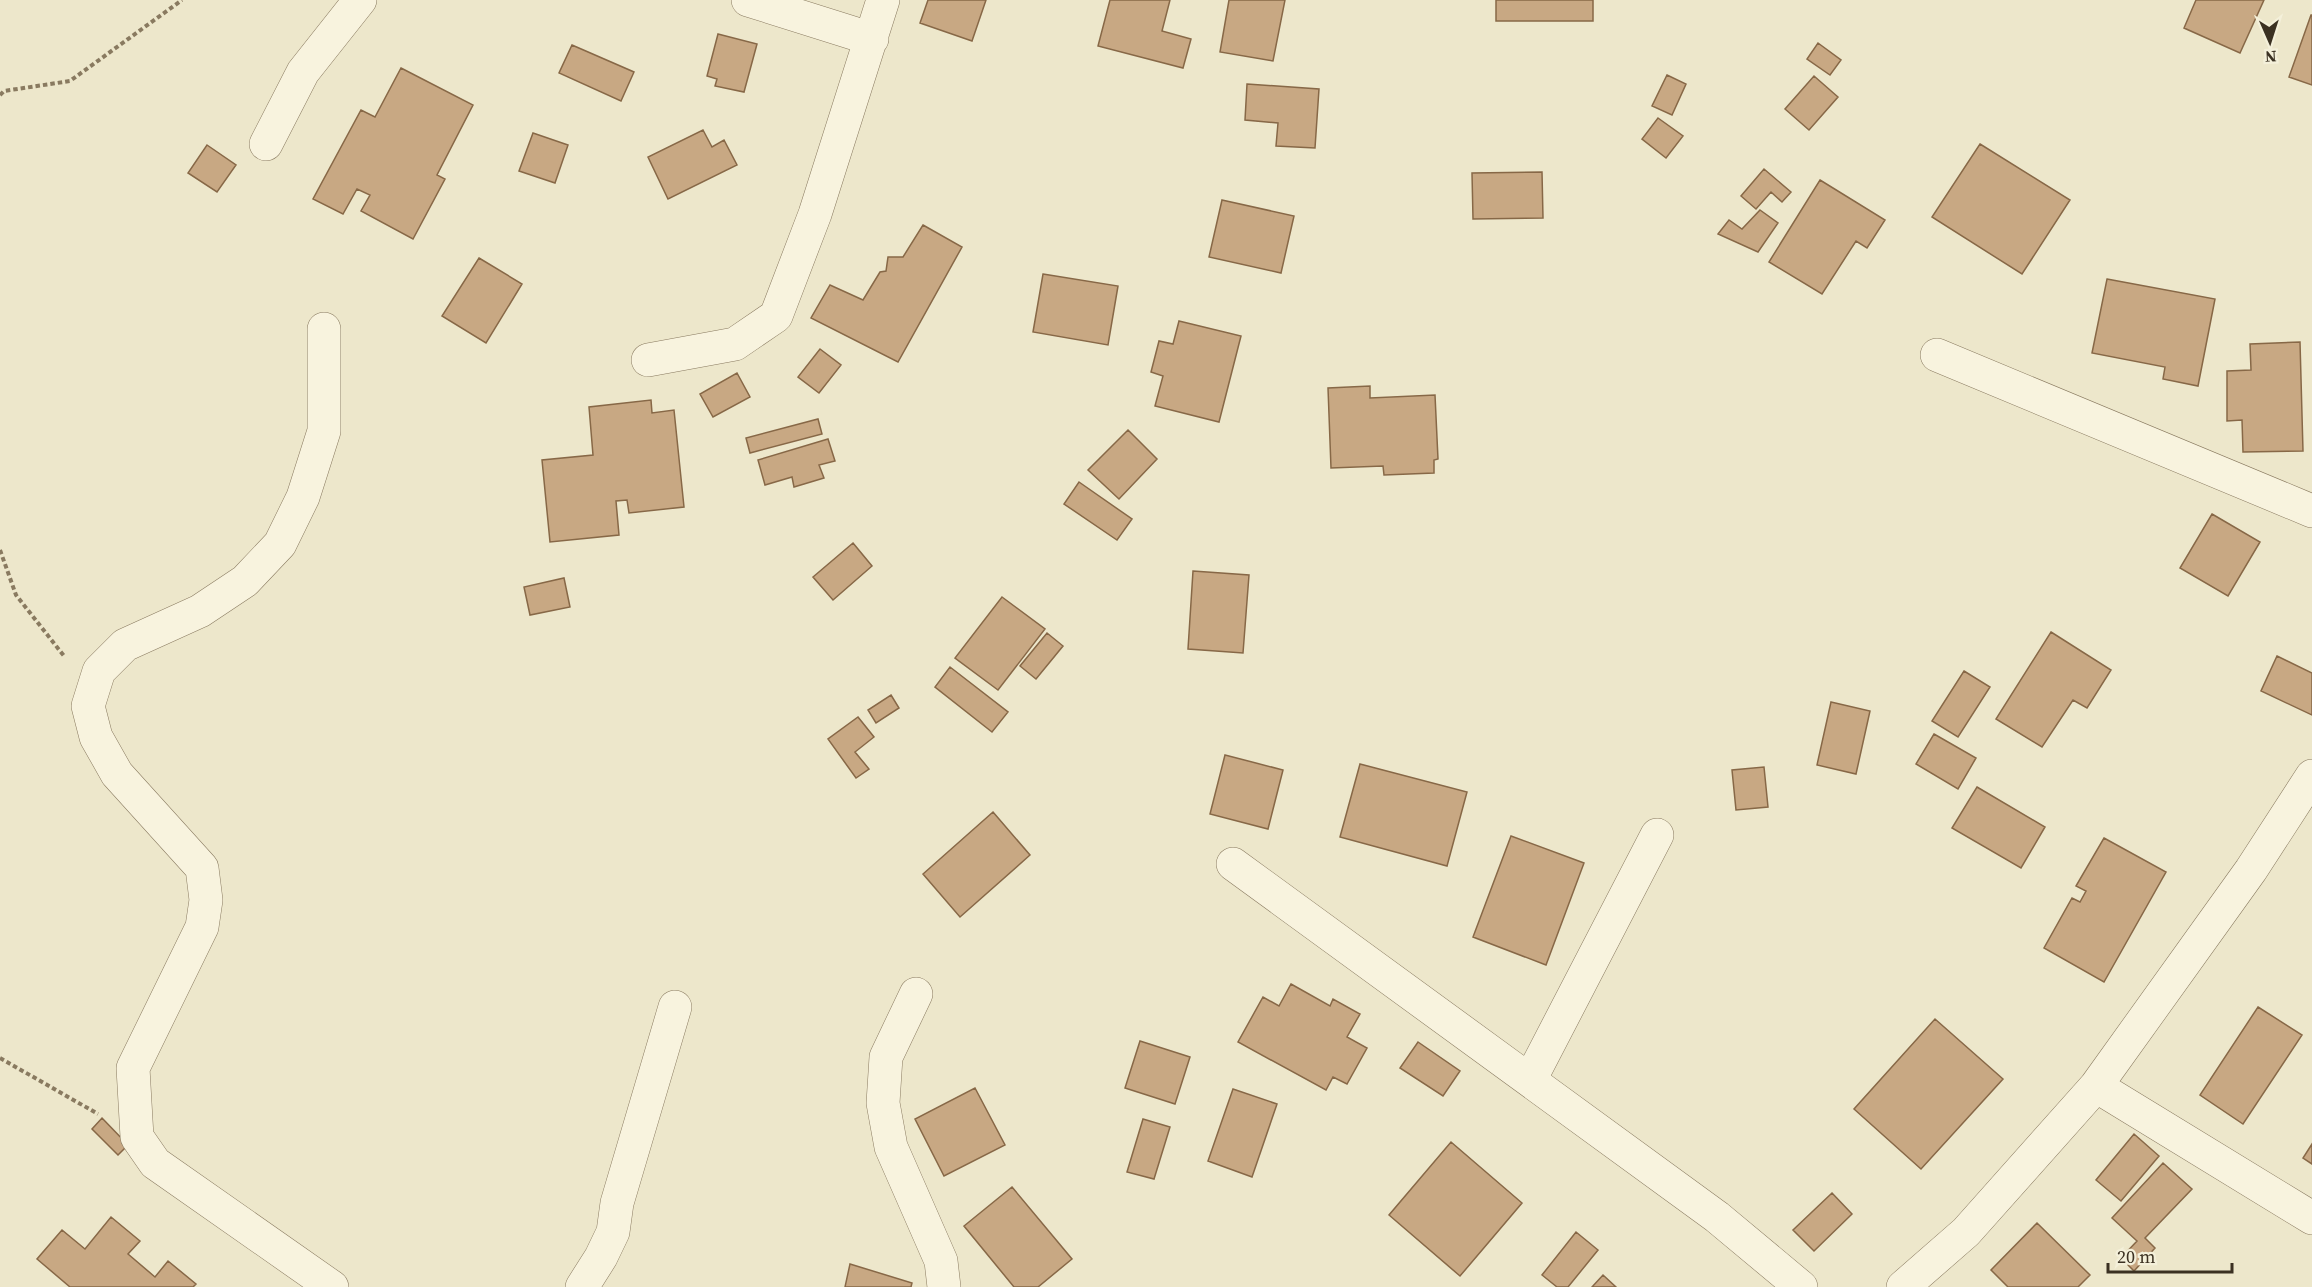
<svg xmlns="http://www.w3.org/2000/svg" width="2312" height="1287" viewBox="0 0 2312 1287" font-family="'Source Serif 4',serif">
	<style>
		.building { fill: #c8a883; stroke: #876847; stroke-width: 1.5 }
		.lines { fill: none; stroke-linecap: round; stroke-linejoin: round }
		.street-casing { stroke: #897a60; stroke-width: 34 }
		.path { stroke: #897a60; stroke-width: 4; stroke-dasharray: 4.5 3; stroke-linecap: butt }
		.street { stroke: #f8f3de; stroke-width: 33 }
	</style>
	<rect width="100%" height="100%" fill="#ede7cb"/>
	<path class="building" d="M928 0H986L972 41 920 23Z
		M1110 0H1170L1162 31 1191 39 1183 68 1098 46Z
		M1229 0H1285L1273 61 1220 52Z
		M1496 0H1593V21H1496Z
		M2196 0H2264L2240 53 2184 28Z
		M2311 15H2312V85L2289 77Z
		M718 34 757 44 744 92 715 86 717 79 707 76Z
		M1818 43 1841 60 1830 75 1807 59Z
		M572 45 634 72 621 101 559 73Z
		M401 68 473 105 437 175 445 179 413 239 361 211 370 195 357 189 343 214 313 199 361 110 375 117Z
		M1667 75 1686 84 1672 115 1652 106Z
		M1814 76 1838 97 1809 130 1785 109Z
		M1247 84 1319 89 1315 148 1276 146 1278 123 1245 120Z
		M1658 118 1683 136 1666 158 1642 139Z
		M703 130 712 147 724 140 737 165 668 199 648 157Z
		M533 133 568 145 555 183 519 171Z
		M1980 144 2070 200 2022 274 1932 217Z
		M207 145 236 165 217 192 188 173Z
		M1764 169 1791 192 1782 202 1771 192 1756 209 1741 196Z
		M1542 172 1543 218 1473 219 1472 173Z
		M1820 180 1885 220 1867 248 1856 241 1822 294 1769 262Z
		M1222 200 1294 216 1281 273 1209 257Z
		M1760 210 1778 223 1758 252 1718 234 1729 220 1742 229Z
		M923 225 962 247 898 362 811 318 830 285 863 300 880 272 886 271 888 257H903Z
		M479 258 522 284 486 343 442 316Z
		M1043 274 1118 286 1108 345 1033 332Z
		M2107 279 2215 299 2198 386 2163 379 2165 367 2092 353Z
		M1179 321 1241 336 1219 422 1155 406 1163 376 1151 372 1159 341 1173 344Z
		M2300 342 2303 451 2243 452 2242 420 2227 421V371L2251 370 2250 344Z
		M820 349 841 365 819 393 798 377Z
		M737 373 750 397 713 417 700 394Z
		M1370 386V398L1435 395 1438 459 1434 460V473L1384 475 1383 466 1331 468 1328 388Z
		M651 400 652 413 674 410 684 507 629 513 627 500 616 501 619 535 550 542 542 460 593 455 589 407Z
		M818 419 822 434 750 453 746 438Z
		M1128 430 1157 459 1119 499 1088 470Z
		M828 439 835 461 819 465 824 478 794 487 792 477 765 485 758 460Z
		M1079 482 1132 519 1117 540 1064 504Z
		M2212 514 2260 542 2228 596 2180 568Z
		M853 543 872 566 833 600 813 577Z
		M1193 571 1249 575 1243 653 1188 649Z
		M564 578 570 607 530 615 524 587Z
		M1002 597 1045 629 998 690 955 658Z
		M2051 632 2111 670 2087 708 2073 700 2042 747 1996 719Z
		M1047 633 1063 646 1036 679 1020 666Z
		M2277 656 2312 673V715L2261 691Z
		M950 667 1008 712 992 732 935 687Z
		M1964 671 1990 687 1958 737 1932 721Z
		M891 695 899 708 876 723 868 710Z
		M1831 702 1870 711 1856 774 1817 765Z
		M858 717 874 737 855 752 869 769 856 778 828 739Z
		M1934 734 1976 758 1958 789 1916 764Z
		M1225 755 1283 770 1268 829 1210 814Z
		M1360 764 1467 792 1447 866 1340 837Z
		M1764 767 1768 807 1736 810 1732 770Z
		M1977 787 2045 827 2021 868 1952 828Z
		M993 812 1030 855 960 917 923 874Z
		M1511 836 1584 863 1546 965 1473 937Z
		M2104 838 2166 872 2104 982 2044 948 2072 898 2080 902 2086 891 2076 886Z
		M1291 984 1330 1006 1333 999 1360 1014 1347 1037 1367 1048 1347 1084 1333 1077 1326 1090 1238 1042 1263 997 1279 1006Z
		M2258 1007 2302 1035 2243 1124 2200 1095Z
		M1935 1019 2003 1079 1921 1169 1854 1109Z
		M1140 1041 1190 1057 1175 1104 1125 1088Z
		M1418 1042 1460 1071 1443 1096 1400 1068Z
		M975 1088 1005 1145 944 1176 915 1119Z
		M1233 1089 1277 1104 1252 1177 1208 1161Z
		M102 1118 128 1145 118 1155 92 1129Z
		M1143 1119 1170 1127 1154 1179 1127 1172Z
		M2134 1134 2159 1156 2121 1201 2096 1180Z
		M1451 1142 1522 1203 1460 1276 1389 1215Z
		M2312 1144V1164L2303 1158Z
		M2163 1163 2192 1189 2145 1238 2155 1248 2134 1271 2121 1258 2137 1241 2112 1218Z
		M1012 1187 1072 1259 1038 1287H1014L964 1226Z
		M1832 1193 1852 1214 1814 1251 1793 1230Z
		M111 1217 140 1241 128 1254 155 1277 168 1261 196 1284 193 1287H70L37 1259 62 1230 85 1249Z
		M2037 1223 2090 1275 2078 1287H2008L1991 1270Z
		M1576 1232 1598 1250 1568 1287H1557L1542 1275Z
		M850 1264 912 1283 911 1287H845Z
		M1603 1275 1616 1287H1592Z"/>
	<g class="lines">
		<defs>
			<path id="street" d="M748 0 872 39
				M266 144 303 72 360 0
				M324 329V431L303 497 280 544 245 581 200 611 125 645 99 671 88 706 96 737 117 774 202 868 206 900 202 927 133 1068 137 1137 155 1163 332 1287
				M1937 355 2312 511
				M648 360 735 344 776 316 815 214 883 0
				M1233 864 1717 1217 1801 1287
				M916 994 886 1057 883 1103 891 1147 941 1261 944 1287
				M1530 1080 1657 835
				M2096 1086 2312 1218
				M582 1287 601 1257 613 1232 617 1203 675 1007
				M1903 1287 1966 1232 2096 1086 2251 870 2312 776"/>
		</defs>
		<use href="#street" class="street-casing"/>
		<path class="path" d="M0 95 4 91 70 81 182 0
			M0 550 16 595 64 656
			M0 1058 98 1114"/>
		<use href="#street" class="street"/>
	</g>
	<g transform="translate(2270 42) rotate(177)" stroke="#f4f0da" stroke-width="4.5" paint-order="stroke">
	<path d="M0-4.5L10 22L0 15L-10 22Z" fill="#3b3122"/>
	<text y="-9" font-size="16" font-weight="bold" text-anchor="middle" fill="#3b3122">N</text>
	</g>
	<path d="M2108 1263v9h124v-9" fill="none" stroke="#3b3122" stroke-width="3"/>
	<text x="2117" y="1263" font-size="18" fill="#3b3122" stroke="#f4f0da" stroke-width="4.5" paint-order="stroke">20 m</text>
</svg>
